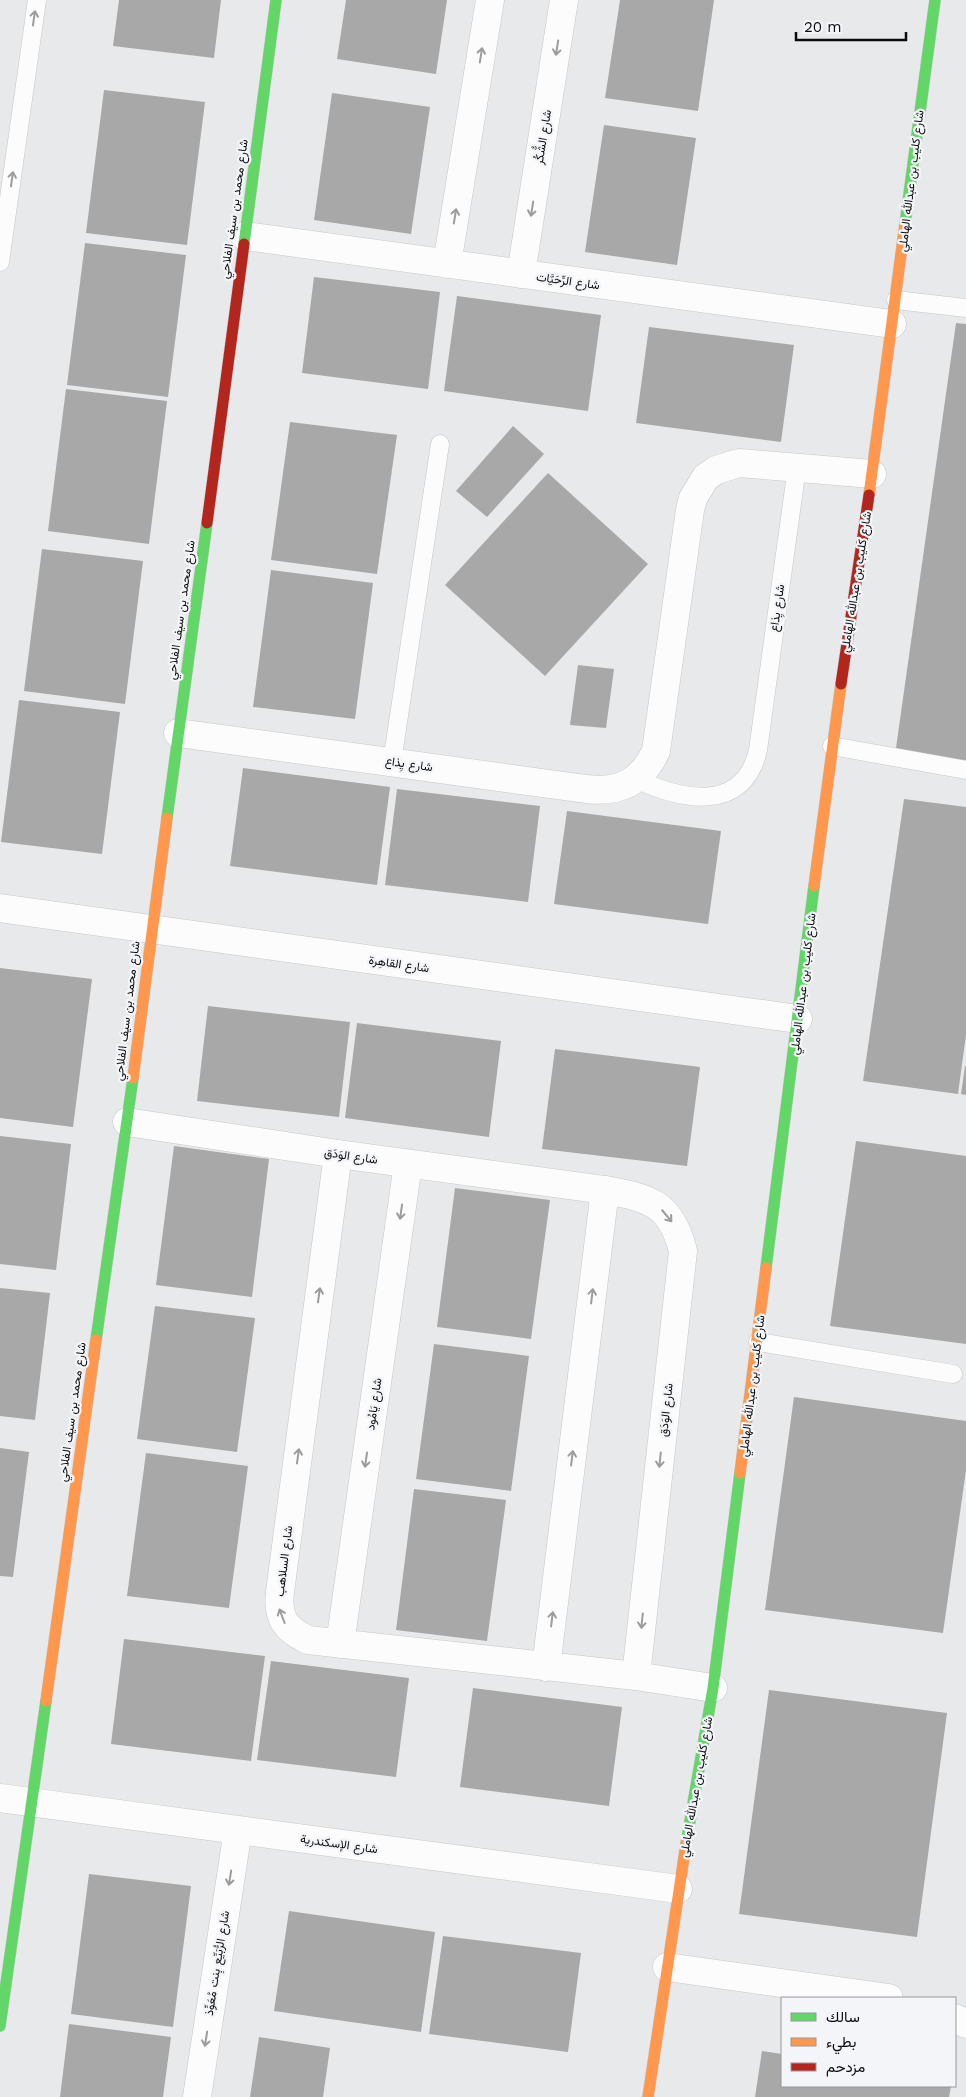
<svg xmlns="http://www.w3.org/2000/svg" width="966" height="2097" viewBox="0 0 966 2097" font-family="'Work Sans',Vazirmatn,sans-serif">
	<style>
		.building { fill: #a8a8a9 }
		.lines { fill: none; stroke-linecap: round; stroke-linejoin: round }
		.lane-casing { stroke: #c6c7c8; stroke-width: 19 }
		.street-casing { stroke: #c6c7c8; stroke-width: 29 }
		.fast-casing { stroke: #c6c7c8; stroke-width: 12 }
		.slow-casing { stroke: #c6c7c8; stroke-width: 12 }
		.jam-casing { stroke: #c6c7c8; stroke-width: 12 }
		.lane { stroke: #fcfcfc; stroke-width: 18 }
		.street { stroke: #fcfcfc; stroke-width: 28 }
		.fast { stroke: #63d668; stroke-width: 11 }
		.slow { stroke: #ff974d; stroke-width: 11 }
		.jam { stroke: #b3261e; stroke-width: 11 }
		.oneway { stroke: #9c9c9c }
		.labels { text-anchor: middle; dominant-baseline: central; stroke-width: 4.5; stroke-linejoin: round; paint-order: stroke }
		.street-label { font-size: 12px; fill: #0b0c0d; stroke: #f4f5f9 }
	</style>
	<rect width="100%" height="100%" fill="#e8e9ea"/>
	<path class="building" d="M119 0H221L214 58 113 46Z
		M346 0H447L436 74 337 59Z
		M620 0H714L698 111 605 98Z
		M104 90 205 102 187 245 86 233Z
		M332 93 430 107 411 234 314 220Z
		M604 125 696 138 677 265 585 252Z
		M85 243 186 255 168 397 67 385Z
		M314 277 440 292 428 389 302 373Z
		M457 296 601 315 588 411 444 391Z
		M956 323 966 324V764L895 755Z
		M649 327 794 345 781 442 636 423Z
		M66 389 167 401 149 544 48 531Z
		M290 422 397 435 377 574 271 560Z
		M513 426 544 454 487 517 456 491Z
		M548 473 648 564 545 676 445 585Z
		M42 549 143 561 125 704 24 691Z
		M271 570 373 583 355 719 253 707Z
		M578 665 614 669 606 728 570 725Z
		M19 700 120 712 102 854 1 842Z
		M243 768 390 787 377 885 230 866Z
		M397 789 540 806 528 902 385 885Z
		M904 799 966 807V1035L958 1094 863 1081Z
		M567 811 721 831 708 924 554 904Z
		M0 968 92 979 73 1127 0 1118Z
		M208 1006 350 1022 339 1117 197 1101Z
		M357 1023 501 1041 489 1137 345 1118Z
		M555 1049 700 1067 687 1166 542 1149Z
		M965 1066H966V1095L961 1094Z
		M0 1136 71 1144 56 1270 0 1264Z
		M856 1141 966 1156V1344L830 1326Z
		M174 1146 269 1159 252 1297 156 1285Z
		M455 1188 550 1200 531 1339 437 1327Z
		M0 1288 50 1293 35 1420 0 1416Z
		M155 1306 255 1318 237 1452 137 1439Z
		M434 1344 529 1356 511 1491 416 1479Z
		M794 1397 966 1421V1470L943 1633 765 1610Z
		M0 1448 29 1452 13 1577 0 1576Z
		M146 1453 248 1466 229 1608 127 1596Z
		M414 1489 506 1500 487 1641 396 1630Z
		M124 1639 265 1656 251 1761 111 1744Z
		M271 1661 409 1678 396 1777 257 1760Z
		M473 1688 622 1707 609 1806 460 1787Z
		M769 1690 947 1713 917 1937 739 1914Z
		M89 1874 191 1886 173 2027 71 2014Z
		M289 1911 435 1932 421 2032 274 2011Z
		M443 1936 581 1953 568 2052 429 2034Z
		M69 2024 171 2037 163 2097H60Z
		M259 2037 330 2048 323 2097H250Z
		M762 2051 782 2054V2086H951L949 2097H755Z"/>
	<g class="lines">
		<defs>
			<path id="lane" d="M0 262 37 0
				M896 300 966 308
				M832 746 966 770
				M392 762 440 444
				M636 779C681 800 744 814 758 750L797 467
				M758 1342 953 1374"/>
			<path id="street" d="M245 236 892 324
				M447 264 490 0
				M521 274 564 0
				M178 733 586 789C621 793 641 782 656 751L690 510 693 498 706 477 716 470 739 463 872 474
				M0 908 798 1019
				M127 1122 338 1154 605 1190C650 1198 671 1203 683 1251L636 1676
				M338 1154 280 1592C277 1618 285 1629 308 1640L636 1676 713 1688
				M340 1644 408 1164
				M546 1667 605 1190
				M0 1798 678 1889
				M667 1967 889 1998
				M955 2018 966 2024
				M197 2097 238 1830"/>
			<path id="fast" d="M905 224 935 0
				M244 244 276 0
				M167 818 207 523
				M766 1268 814 886
				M96 1340 133 1078
				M686 1844 713 1688 740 1473
				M0 2026 46 1701"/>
			<path id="slow" d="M869 495 905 224
				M814 886 841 684
				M133 1078 167 818
				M740 1473 766 1268
				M46 1701 96 1340
				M648 2097 686 1844"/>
			<path id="jam" d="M207 523 244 244
				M841 684 869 495"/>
		</defs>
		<use href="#lane" class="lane-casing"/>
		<use href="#street" class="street-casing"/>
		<use href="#fast" class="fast-casing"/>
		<use href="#slow" class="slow-casing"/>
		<use href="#jam" class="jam-casing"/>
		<use href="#lane" class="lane"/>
		<use href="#street" class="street"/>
		<use href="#fast" class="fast"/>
		<use href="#slow" class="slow"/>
		<use href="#jam" class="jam"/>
	</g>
	<defs><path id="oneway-shaft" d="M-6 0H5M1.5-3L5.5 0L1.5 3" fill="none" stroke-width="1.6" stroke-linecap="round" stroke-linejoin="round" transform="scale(1.25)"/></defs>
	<g class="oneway">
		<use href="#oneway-shaft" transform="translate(34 18) rotate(-82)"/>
		<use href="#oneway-shaft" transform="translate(557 48) rotate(99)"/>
		<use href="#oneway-shaft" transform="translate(481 55) rotate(-81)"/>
		<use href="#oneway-shaft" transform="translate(12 179) rotate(-82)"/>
		<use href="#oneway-shaft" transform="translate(532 209) rotate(99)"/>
		<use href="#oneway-shaft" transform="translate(455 216) rotate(-81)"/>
		<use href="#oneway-shaft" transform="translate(401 1212) rotate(98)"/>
		<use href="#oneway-shaft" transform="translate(667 1216) rotate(50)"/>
		<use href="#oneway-shaft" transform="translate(319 1295) rotate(-82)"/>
		<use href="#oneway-shaft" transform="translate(592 1296) rotate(-83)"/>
		<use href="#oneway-shaft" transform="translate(298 1456) rotate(-82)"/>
		<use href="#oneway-shaft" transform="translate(572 1458) rotate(-83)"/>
		<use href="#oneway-shaft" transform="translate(366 1460) rotate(98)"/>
		<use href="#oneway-shaft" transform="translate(660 1460) rotate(96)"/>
		<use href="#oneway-shaft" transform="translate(282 1616) rotate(-111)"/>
		<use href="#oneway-shaft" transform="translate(552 1619) rotate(-83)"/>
		<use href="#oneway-shaft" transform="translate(642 1621) rotate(96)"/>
		<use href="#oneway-shaft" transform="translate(230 1878) rotate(99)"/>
		<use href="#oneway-shaft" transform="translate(206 2039) rotate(99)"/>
	</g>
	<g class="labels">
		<g class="street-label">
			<text transform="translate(543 137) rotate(-81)">شارع الشُّكُر</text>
			<text transform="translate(911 181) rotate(-83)">شارع كليب بن عبدالله الهاملي</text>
			<text transform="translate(234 209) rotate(-82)">شارع محمد بن سيف الفلاحي</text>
			<text transform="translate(568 281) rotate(8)">شارع الرِّحَيَّات</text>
			<text transform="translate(856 582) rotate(-81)">شارع كليب بن عبدالله الهاملي</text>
			<text transform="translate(777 608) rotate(-82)">شارع يِذاع</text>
			<text transform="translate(181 610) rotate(-82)">شارع محمد بن سيف الفلاحي</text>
			<text transform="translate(409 764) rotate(8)">شارع يِذاع</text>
			<text transform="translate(399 964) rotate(8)">شارع القاهِرة</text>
			<text transform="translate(803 984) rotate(-83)">شارع كليب بن عبدالله الهاملي</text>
			<text transform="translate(127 1011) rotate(-83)">شارع محمد بن سيف الفلاحي</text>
			<text transform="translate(351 1156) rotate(8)">شارع الوَدَق</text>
			<text transform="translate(752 1386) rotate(-83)">شارع كليب بن عبدالله الهاملي</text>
			<text transform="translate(374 1404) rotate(-82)">شارع يَامُود</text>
			<text transform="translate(666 1410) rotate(-84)">شارع الوَدَق</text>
			<text transform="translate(72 1412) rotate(-82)">شارع محمد بن سيف الفلاحي</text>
			<text transform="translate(284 1561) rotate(-83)">شارع السلاهب</text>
			<text transform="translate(696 1787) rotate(-80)">شارع كليب بن عبدالله الهاملي</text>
			<text transform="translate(339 1844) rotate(8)">شارع الإسكندرية</text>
			<text transform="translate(217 1963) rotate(-81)">شارع الرُّبَيِّع بِنت مُعَوِّذ</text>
		</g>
	</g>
	<rect x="781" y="1997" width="175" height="90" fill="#f4f5f9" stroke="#97989b"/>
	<rect x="791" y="2013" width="25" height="8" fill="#63d668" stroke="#97989b"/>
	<text x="826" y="2022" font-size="15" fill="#0b0c0d">سالك</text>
	<rect x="791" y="2038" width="25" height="8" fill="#ff974d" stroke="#97989b"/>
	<text x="826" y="2047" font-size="15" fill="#0b0c0d">بطيء</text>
	<rect x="791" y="2063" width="25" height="8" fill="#b3261e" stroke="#97989b"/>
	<text x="826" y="2072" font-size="15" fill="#0b0c0d">مزدحم</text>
	<path d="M796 32v8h110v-8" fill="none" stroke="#0b0c0d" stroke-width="2.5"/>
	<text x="804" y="32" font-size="15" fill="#0b0c0d" stroke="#f4f5f9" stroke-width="4" paint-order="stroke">20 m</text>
</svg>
